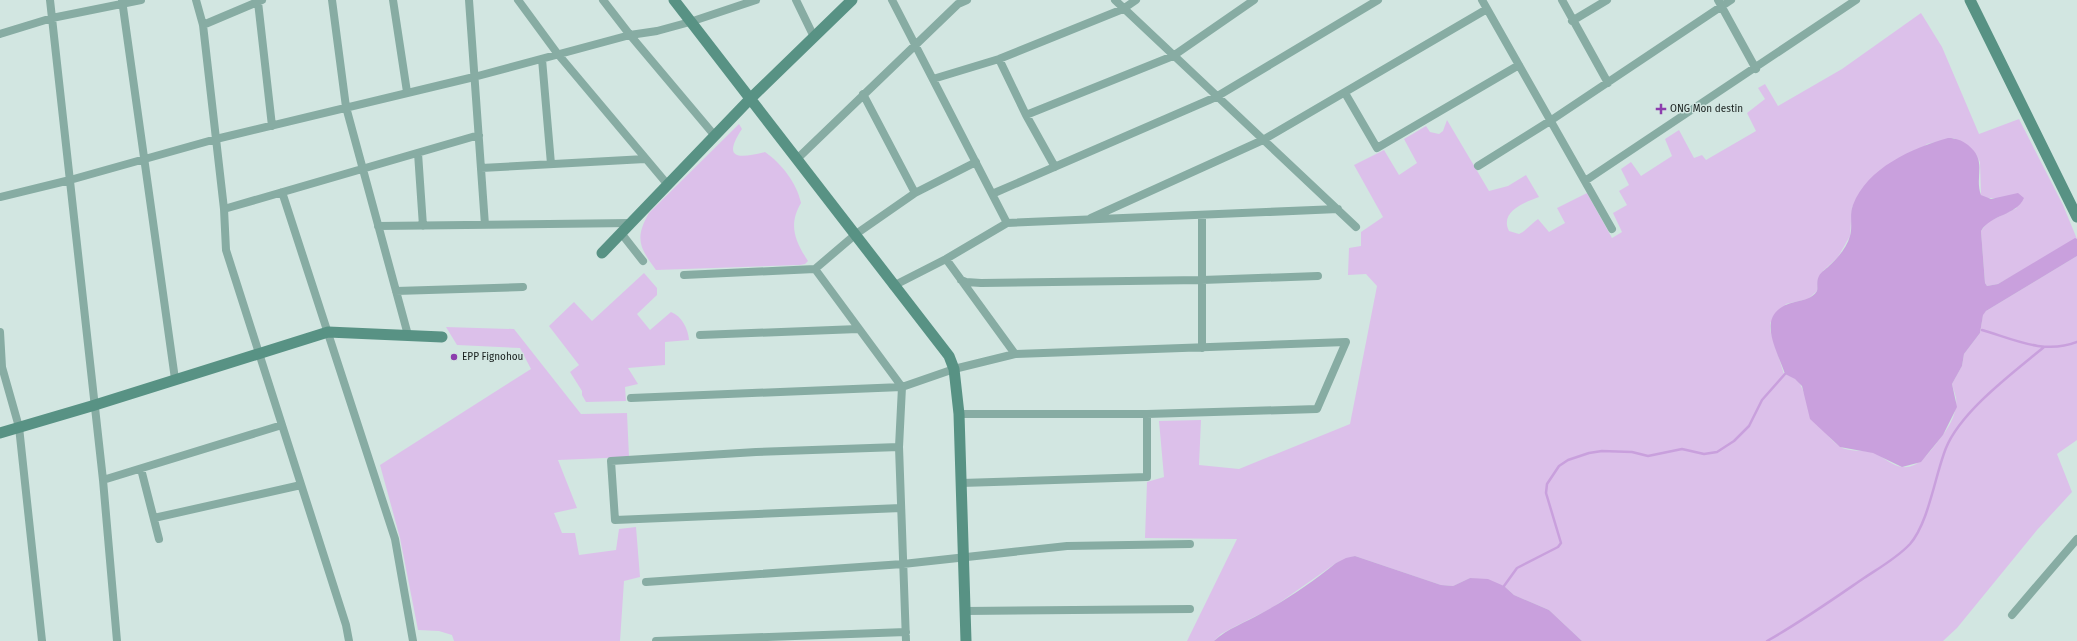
<svg xmlns="http://www.w3.org/2000/svg" width="2077" height="641" viewBox="0 0 2077 641" font-family="'Fira Sans',sans-serif">
	<style>
		.green { fill: #dcc0ea }
		.water { fill: #c9a0dd }
		.lines { fill: none; stroke-linecap: round; stroke-linejoin: round }
		.stream { stroke: #c9a0dd; stroke-width: 2.5 }
		.street { stroke: #87aca3; stroke-width: 8 }
		.secondary { stroke: #589284; stroke-width: 11 }
		.poi-dot { fill: #8c3dad; stroke: #d2e6e1; stroke-width: 1.5 }
		.labels { text-anchor: middle; dominant-baseline: central; stroke-width: 3; stroke-linejoin: round; paint-order: stroke }
		.poi-label { font-size: 10px; fill: #171e1c; stroke: #d2e6e1; text-anchor: start }
	</style>
	<rect width="100%" height="100%" fill="#d2e6e1"/>
	<path class="green" d="M1921 13 1942 47 1979 134 2019 119 2063 205 2077 239 1998 284 1987 286 1985 283 1981 231 1988 222 2017 208 1996 198H1985L1981 195 1980 162 1976 154 1954 138 1927 144 1852 207 1850 236 1838 257 1823 271 1818 279 1817 291 1808 299 1786 304 1770 323V330L1784 374C1802 379 1800 386 1807 399 1814 416 1825 436 1839 446 1849 453 1864 449 1875 453 1883 457 1893 466 1902 467 1919 469 1930 451 1939 440 1948 429 1958 413 1956 398 1955 393 1953 389 1952 384L1962 366 1964 354 1980 333 1983 314 1986 311 2077 256V440L2057 454 2072 492 2037 530 1957 628 1943 641H1582L1549 610 1514 595 1504 586 1470 578 1453 586 1441 585 1355 556 1336 563 1272 608 1236 626 1221 634 1214 641H1184H1187L1237 539 1145 538 1147 482 1164 477 1159 421 1201 420 1199 465 1239 469 1350 424 1377 286 1366 274 1348 275 1349 248 1361 246V232L1383 217 1354 165 1384 150 1399 175 1417 163 1404 139 1426 126 1430 132 1439 134 1443 131 1447 120 1489 191 1508 186 1526 175 1539 197C1526 202 1499 211 1509 231L1519 234C1527 230 1531 224 1538 219L1549 232 1565 223 1557 208 1587 193 1612 238 1622 232 1613 213 1627 205 1619 191 1629 185 1621 169 1631 162 1641 176 1672 156 1665 139 1679 130 1694 158 1702 155 1706 160 1756 131 1747 113 1765 99 1758 88 1765 84 1778 106 1842 69Z
		M739 124 742 129C722 159 738 159 765 152 781 163 797 183 801 203 788 225 795 241 808 261L805 264 800 265 656 270C640 248 634 239 649 213Z
		M644 273 657 288V295L637 314 650 330 671 312C682 316 688 329 689 340L665 342V365L628 368 638 384 625 387 626 401 586 402 582 395V391L570 372 579 365 549 326 574 302 592 321Z
		M446 327 514 329 581 414 627 413 629 457 558 460 577 508 554 513 562 533H575L579 555 616 550 619 529 636 527 640 577 624 581 620 641H454L452 635 439 631 418 630 400 538 380 465 531 369 520 348 457 345Z"/>
	<path class="water" d="M1948 138C1956 138 1961 140 1968 145 1988 161 1974 176 1981 195L1991 199 2018 193 2024 198C2016 216 1991 214 1981 231L1985 283 1987 286 1998 284 2075 238 2077 239V256L1986 311 1983 315 1980 333 1964 354 1962 366 1952 384 1957 407 1943 435 1921 462 1902 467 1873 453 1840 447 1810 419 1802 386 1795 379 1785 374C1776 347 1753 312 1795 302 1803 300 1812 299 1817 291 1818 287 1816 281 1819 276 1821 272 1826 269 1829 266 1838 258 1847 247 1850 236 1853 226 1849 215 1853 205 1867 168 1912 148 1948 138Z
		M1355 556 1441 585 1453 586 1470 578 1488 579 1504 586 1514 595 1549 610 1582 641H1214C1228 628 1245 623 1262 613 1288 599 1314 581 1336 563L1346 558Z"/>
	<g class="lines">
		<path class="stream" d="M1982 330C2013 339 2044 355 2077 342
			M1504 586 1517 568 1558 547 1561 543 1546 493 1547 484 1559 466 1568 460 1589 453 1602 451 1632 452 1648 456 1682 449 1704 454 1717 452 1734 441 1749 426 1762 400 1785 374
			M1767 641C1801 622 1832 600 1864 578 1879 568 1897 558 1910 544 1929 522 1935 475 1946 448 1961 411 2014 372 2044 347"/>
		<path class="street" d="M50 0 103 480 117 641
			M122 0 175 379
			M196 0 203 25 224 209 226 250 346 625 349 641
			M332 0 346 107 408 335
			M393 0 407 92
			M469 0 485 225
			M518 0 557 53 668 185
			M603 0 630 35 715 136
			M796 0 814 37
			M892 0 1007 223
			M1115 0 1356 227
			M1482 0 1612 229
			M1562 0 1608 83
			M1718 0 1756 69
			M258 2 272 126
			M1572 21 1607 0
			M203 25 262 0
			M0 34 52 18 141 0
			M542 59 551 164
			M999 59 1026 115 1055 167
			M933 79 999 59 1123 9 1136 0
			M1345 93 1377 148 1519 65
			M863 94 915 193
			M1026 115 1173 56 1254 0
			M418 153 423 226
			M797 159 958 4 967 0
			M1478 166 1550 121 1731 0
			M481 168 645 159
			M1585 181 1856 0
			M282 192 395 539 413 641
			M992 194 1216 97 1378 0
			M0 197 70 180 216 139 474 77 630 35 657 31 690 22 756 0
			M224 209 479 135
			M1202 215V348
			M1091 218 1263 140 1487 9
			M378 226 631 223
			M621 233 643 261
			M946 259 1015 354
			M815 269 902 387 899 447 906 641
			M684 275 815 269 856 234 915 193 976 162
			M961 280 966 282 981 283 1202 280 1318 276
			M893 286 946 259 1007 223 1338 209
			M396 291 523 287
			M0 332 2 367 19 427 42 641
			M700 335 858 329
			M631 398 902 387 954 369 1015 354 1346 342 1317 409 1147 414H959
			M899 447 756 452 611 461 615 520 901 508
			M141 469 159 539
			M103 480 282 425
			M961 483 1147 477V414
			M154 518 301 485
			M646 582 903 564 1067 546 1190 544
			M965 611 1190 609
			M2012 615 2077 539
			M656 641 906 632"/>
		<path class="secondary" d="M674 0 949 356 954 369 959 414 966 641
			M1970 0 2077 217
			M602 253 750 99 852 0
			M0 433 95 405 328 332 442 337"/>
	</g>
	<g class="poi-dot">
		<path d="M1659 103h4v4h4v4h-4v4h-4v-4h-4v-4h4z"/>
		<circle cx="454" cy="357" r="4"/>
	</g>
	<g class="labels">
		<g class="poi-label">
			<text x="1670" y="109">ONG Mon destin</text>
			<text x="462" y="357">EPP Fignohou</text>
		</g>
	</g>
</svg>
